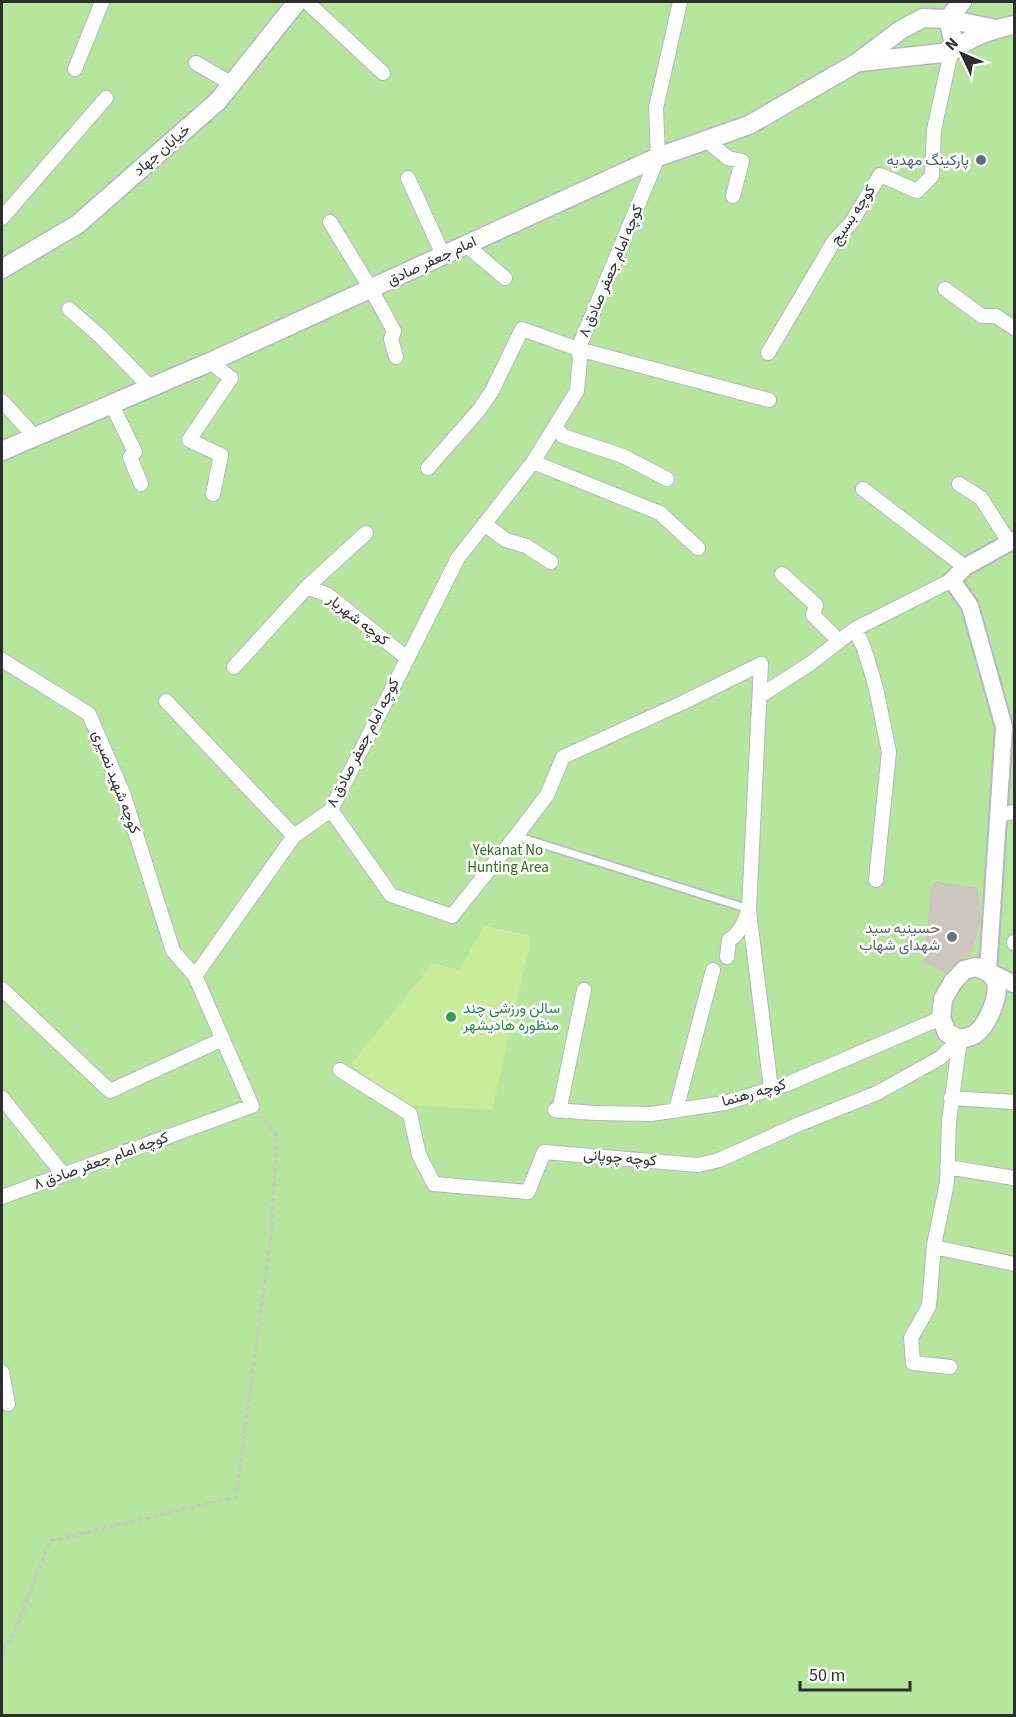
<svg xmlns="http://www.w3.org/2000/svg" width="1016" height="1717" viewBox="0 0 1016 1717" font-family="'Source Sans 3',Vazirmatn,sans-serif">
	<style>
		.green { fill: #b6e59e }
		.pitch { fill: #c9ec9a }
		.building { fill: #cbc7bf; stroke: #cbc5ba; stroke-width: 1.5 }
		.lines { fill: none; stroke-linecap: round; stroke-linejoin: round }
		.service-casing { stroke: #b4b7c1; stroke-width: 10 }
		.minor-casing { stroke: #b4b7c1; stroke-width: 16 }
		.tertiary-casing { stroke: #b4b7c1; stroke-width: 20 }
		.secondary-casing { stroke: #b4b7c1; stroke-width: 21 }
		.path { stroke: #c9c9c9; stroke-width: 3; stroke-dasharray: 4.5 3; stroke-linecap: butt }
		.service { stroke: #fff; stroke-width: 7 }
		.minor { stroke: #fff; stroke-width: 14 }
		.tertiary { stroke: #fff; stroke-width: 16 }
		.secondary { stroke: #fff; stroke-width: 18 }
		.service-dot { fill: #5c6f8a; stroke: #fff; stroke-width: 2 }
		.worship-dot { fill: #6b7280; stroke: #fff; stroke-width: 2 }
		.leisure-dot { fill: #2e9e5b; stroke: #fff; stroke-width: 2 }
		.labels { text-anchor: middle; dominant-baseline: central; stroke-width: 5; stroke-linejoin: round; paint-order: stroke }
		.street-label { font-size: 15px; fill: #2e2e2e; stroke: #fff }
		.service-label { font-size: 15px; fill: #4e5e75; stroke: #fff; text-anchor: end }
		.park-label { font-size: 15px; fill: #2c6e1b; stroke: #fff }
		.worship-label { font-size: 15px; fill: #5b616d; stroke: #fff; text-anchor: end }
		.leisure-label { font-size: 15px; fill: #27864d; stroke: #fff; text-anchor: start }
	</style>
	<rect width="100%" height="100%" fill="#efe9e1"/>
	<path class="green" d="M2 2H1014V1715H2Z"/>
	<path class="pitch" d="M484 926 529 935V948L492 1110 394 1104 351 1064 433 963 459 970Z"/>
	<path class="building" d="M936 882 977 889 981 917 970 955 956 962 946 972 925 962 931 890Z"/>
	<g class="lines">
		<defs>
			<path id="service" d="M516 836 749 909"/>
			<path id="minor" d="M307 2 383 73
				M196 63 232 84
				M75 69 102 2
				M706 140 728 158 742 161 733 196
				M408 178 443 255
				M2 218 106 98
				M330 222 371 289 394 331 391 339 396 357
				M466 245 505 278
				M945 289 982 316H996L1014 328
				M69 309 101 337 151 388
				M768 353 834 241 851 223 880 175 917 191 932 176 934 130 951 52
				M210 362 231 378 189 440 221 455 213 494
				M2 401 35 437
				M112 405 135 452 130 457 141 484
				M555 427 563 436 623 456 667 479
				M533 462 660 513 698 548
				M428 468 479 410 492 391 522 329 578 349 769 400
				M959 484 981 498 1009 542
				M863 489 965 567
				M484 524 506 540 526 546 551 562
				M782 574 816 605 813 615 839 641
				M307 587 328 595 407 658
				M855 629 864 648 876 688 889 752 876 880
				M2 660 89 714 123 793 173 951 195 976
				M234 667 307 587 366 533
				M760 696 811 663 855 629 952 580
				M166 701 294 836
				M331 810 391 895 452 916 516 836 547 795 563 757 682 703 761 664 749 909C745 920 740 934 729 940L727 957
				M999 815 1014 812
				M749 911 771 1089
				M1014 943V942
				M2 989 110 1091 223 1039
				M340 1070 410 1114 419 1155 434 1184 528 1192 544 1152 698 1165 719 1160 797 1125 877 1093 940 1058 960 1039
				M2 1098 63 1174
				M951 1098 1014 1102
				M555 1110 596 1113 651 1114 725 1103 787 1084 941 1018
				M676 1110 713 970
				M559 1111 584 990
				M947 1167 1014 1178
				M2 1197 252 1106 195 976 294 836 331 810 458 558 533 462 577 391 580 358 578 349 658 157 656 108 680 2
				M934 1247 1014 1264
				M950 1367 913 1363 911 1338 929 1306 934 1245 947 1183 949 1121 960 1039
				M2 1372 8 1404"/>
			<path id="tertiary" d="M1014 540 965 567 952 580 970 606 1004 727 988 971 1014 984"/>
			<path id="secondary" d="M951 52 954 44 948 19 962 2
				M860 62 951 52C969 38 993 29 1014 25
				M2 269 78 224 218 101 297 2
				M2 451 210 362 658 157 749 125 858 62 902 29 923 18 948 19 995 29
				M976 967C984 970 991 972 995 980 1002 994 986 1028 974 1035 970 1037 964 1038 960 1039L947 1033 941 1018 943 999 953 982 964 970Z"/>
		</defs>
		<use href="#service" class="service-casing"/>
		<use href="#minor" class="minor-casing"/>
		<use href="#tertiary" class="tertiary-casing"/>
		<use href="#secondary" class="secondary-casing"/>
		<path class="path" d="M2 1649 11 1641 50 1541 236 1497 271 1235 277 1136 260 1116"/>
		<use href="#service" class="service"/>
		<use href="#minor" class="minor"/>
		<use href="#tertiary" class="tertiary"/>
		<use href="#secondary" class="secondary"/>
	</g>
	<circle class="service-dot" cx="981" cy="160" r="6"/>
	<circle class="worship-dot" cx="952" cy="937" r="6"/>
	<circle class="leisure-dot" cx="451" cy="1017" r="6"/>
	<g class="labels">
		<g class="street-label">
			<text transform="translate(162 150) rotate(-41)">خیابان جهاد</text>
			<text transform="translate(853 215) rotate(-56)">کوچه بسیج</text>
			<text transform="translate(432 261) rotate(-25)">امام جعفر صادق</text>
			<text transform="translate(611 271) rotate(-67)">کوچه امام جعفر صادق ۸</text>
			<text transform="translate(358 620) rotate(38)">کوچه شهریار</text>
			<text transform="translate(363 743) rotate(-63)">کوچه امام جعفر صادق ۸</text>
			<text transform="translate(116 782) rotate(69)">کوچه شهید نصیری</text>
			<text transform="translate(754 1093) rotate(-16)">کوچه رهنما</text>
			<text transform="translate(620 1158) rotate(5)">کوچه چوپانی</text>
			<text transform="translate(101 1161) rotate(-20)">کوچه امام جعفر صادق ۸</text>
		</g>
		<g class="service-label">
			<text x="969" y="160">پارکینگ مهدیه</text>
		</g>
		<g class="park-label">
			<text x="508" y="850">Yekanat No<tspan x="508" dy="17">Hunting Area</tspan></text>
		</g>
		<g class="worship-label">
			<text x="940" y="928">حسینیه سید<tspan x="940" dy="17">شهدای شهاب</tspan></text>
		</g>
		<g class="leisure-label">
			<text x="463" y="1008">سالن ورزشی چند<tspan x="463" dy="17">منظوره هادیشهر</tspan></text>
		</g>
	</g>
	<rect width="1016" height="1717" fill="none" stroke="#2e2e2e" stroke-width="6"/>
	<g transform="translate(962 54) rotate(314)" stroke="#ffffff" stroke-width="4.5" paint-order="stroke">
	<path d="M0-4.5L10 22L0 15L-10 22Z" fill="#2e2e2e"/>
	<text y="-9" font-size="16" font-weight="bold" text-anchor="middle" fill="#2e2e2e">N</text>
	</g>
	<path d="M800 1681v9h110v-9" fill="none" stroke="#2e2e2e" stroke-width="3"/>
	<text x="809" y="1681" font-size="18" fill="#2e2e2e" stroke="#ffffff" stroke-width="4.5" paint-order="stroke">50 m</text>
</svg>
